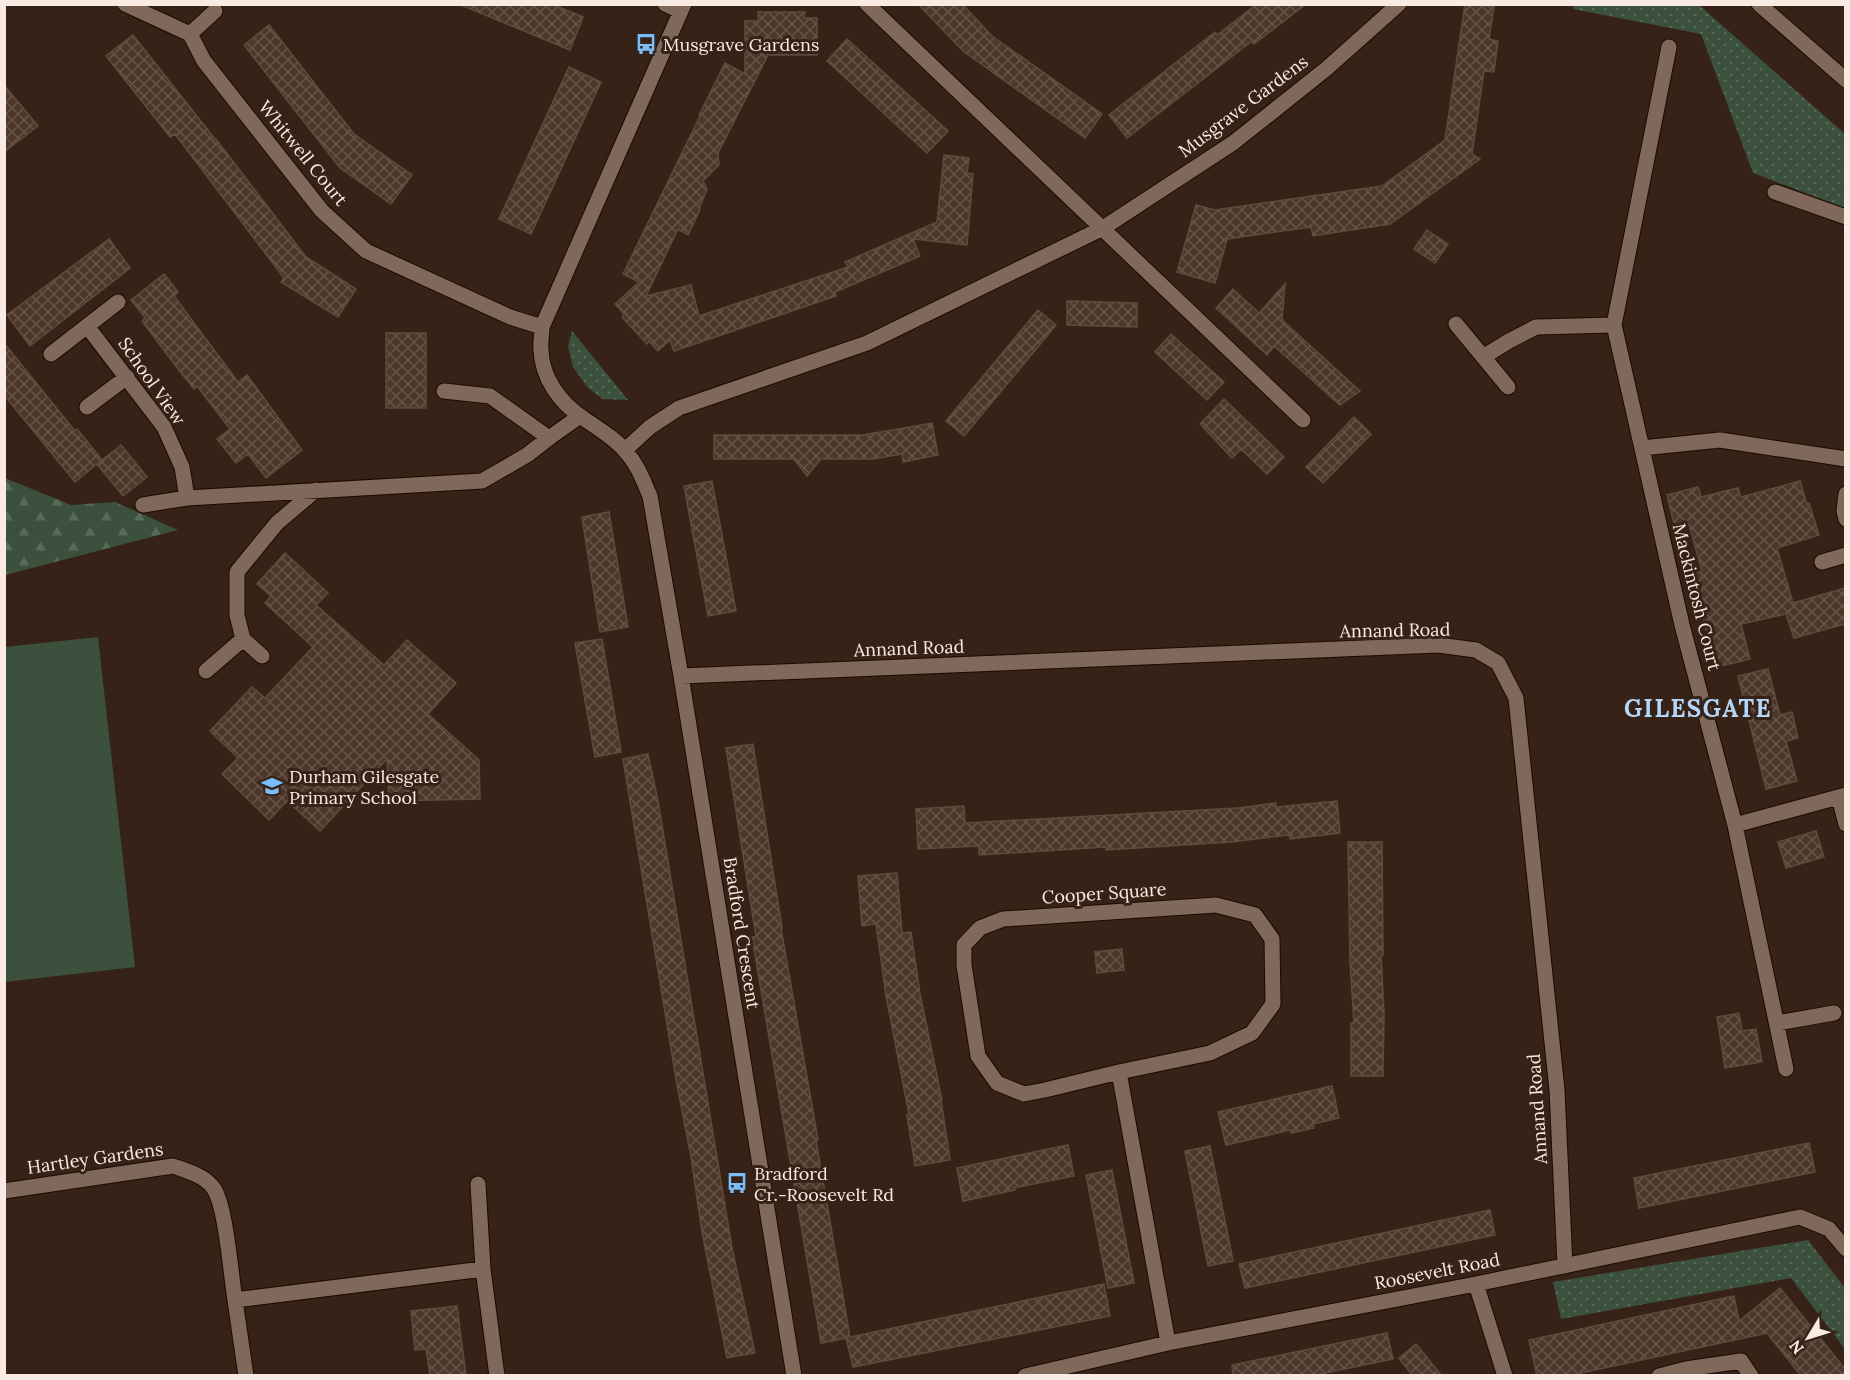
<svg xmlns="http://www.w3.org/2000/svg" width="1850" height="1380" viewBox="0 0 1850 1380" font-family="Lora,serif">
	<style>
		.green { fill: url(#green-dots) }
		.forest { fill: url(#forest-firs) }
		.pitch { fill: #3b513e }
		.building { fill: url(#building-cross-hatch); stroke: #614a3d; stroke-width: 1.5 }
		.lines { fill: none; stroke-linecap: round; stroke-linejoin: round }
		.minor-casing { stroke: #1c0b02; stroke-width: 17 }
		.minor { stroke: #80685a; stroke-width: 15 }
		.labels { text-anchor: middle; dominant-baseline: central; stroke-width: 6; stroke-linejoin: round; paint-order: stroke }
		.poi-label { font-size: 18px; fill: #f9ebe3; stroke: #362216; text-anchor: start }
		.street-label { font-size: 18px; fill: #f9ebe3; stroke: #362216 }
		.district-label { font-size: 24px; font-weight: bold; letter-spacing: 1.5px; fill: #b4d7f9; stroke: #362216 }
	</style>
	<defs>
		<pattern id="green-dots" width="8" height="8" patternUnits="userSpaceOnUse" patternTransform="scale(1.5)"><rect width="8" height="8" fill="#3b513e"/><path d="M2 2h.1M6 6h.1" fill="none" stroke="#586a5a" stroke-width="1.8" stroke-linecap="round"/></pattern>
		<pattern id="forest-firs" width="22" height="20" patternUnits="userSpaceOnUse" patternTransform="scale(1.5)"><rect width="22" height="20" fill="#3b513e"/><path d="M5 1l3.5 6h-7zM16 11l3.5 6h-7z" fill="#586a5a"/></pattern>
		<pattern id="building-cross-hatch" width="8" height="8" patternUnits="userSpaceOnUse" patternTransform="scale(1.5)"><rect width="8" height="8" fill="#4c372a"/><path d="M0 0l8 8M0 8l8-8" fill="none" stroke="#675449"/></pattern>
	</defs>
	<rect width="100%" height="100%" fill="#362216"/>
	<path class="green" d="M1574 4 1699 5 1845 134V208L1753 173 1701 34 1573 9Z
		M572 331 628 400 603 399 588 388 573 367 568 346Z
		M1808 1240 1845 1288V1349L1791 1278 1561 1319 1553 1282Z"/>
	<path class="forest" d="M5 478 71 505 115 502 178 530 5 575Z"/>
	<path class="pitch" d="M98 637 135 967 5 982V647Z"/>
	<path class="building" d="M551 4 583 17 570 50 461 5Z
		M918 4H962L992 36 1102 114 1085 138 963 51Z
		M1257 4H1306L1254 44 1252 41 1127 138 1109 115 1215 32 1217 35Z
		M1465 4 1494 7 1489 39 1498 41 1494 72 1484 71 1472 154 1480 159 1390 224 1313 236 1311 227 1227 239 1215 283 1177 272 1196 205 1215 210 1382 186 1445 140Z
		M758 12H805L804 18H817V55H768L718 153 719 165 703 181 707 189 699 209 700 210 688 235 678 229 646 296 691 285 699 316 848 267 845 262 937 222 944 155 969 158 967 173 973 174 967 245 913 239 920 256 835 292 836 296 674 351 670 340 658 351 649 341 647 344 622 317 624 314 615 304 639 282 623 274 700 116 699 115 725 63 745 74V21H758Z
		M269 25 354 134 412 175 391 204 340 168 244 45Z
		M133 35 215 139H216L306 257 356 289 338 317 281 282 284 278 175 134 170 137 106 56Z
		M847 39 948 131 927 153 827 61Z
		M569 67 601 82 531 234 499 219Z
		M4 85 38 126 4 152Z
		M1427 230 1448 244 1435 263 1414 249Z
		M109 239 130 268 30 346 7 315Z
		M164 274 178 292 174 296 238 382 247 375 302 450 266 478 248 454 236 463 217 439 230 429 197 386 194 389 178 369 142 321 145 318 131 300Z
		M1285 284 1282 320 1360 391 1340 405 1274 346 1267 355 1216 308 1233 289 1259 313Z
		M1067 301 1137 303V327L1067 325Z
		M1038 310 1056 325 964 436 946 421Z
		M386 333H426V408H386Z
		M1171 334 1224 382 1207 400 1155 352Z
		M4 343 75 431 77 429 102 460 75 482 4 395Z
		M1224 399 1284 457 1267 474 1241 449 1232 458 1200 424Z
		M1354 417 1371 434 1323 483 1306 467Z
		M932 423 938 455 903 462 902 454 873 459H821L807 476 794 459H714V435H863Z
		M121 445 147 477 123 496 97 464Z
		M712 481 736 611 708 616 684 486Z
		M1800 481 1807 504 1809 503 1819 535 1777 548 1793 603 1845 588V624L1794 638 1786 614 1741 624 1750 659 1716 667 1702 614 1697 615 1687 575 1702 571 1689 525 1675 528 1667 495 1698 487 1701 497 1738 488 1741 497Z
		M609 512 628 627 600 632 582 517Z
		M285 553 328 593 316 605 384 665 407 640 456 683 428 714 479 760 480 799 389 801 387 759 320 831 287 801 269 820 222 774 238 758 210 731 252 687 265 698 313 647 265 603 271 596 257 584Z
		M602 639 621 752 595 757 575 643Z
		M1768 669 1780 715 1792 712 1798 738 1786 741 1797 781 1766 789 1738 676Z
		M753 744 782 928H781L818 1140H816L850 1337 1104 1284 1110 1316 853 1367 846 1338 821 1343 752 937H756L726 748Z
		M648 754 658 801 732 1248 755 1353 727 1358 702 1232 691 1157 677 1085 623 759Z
		M1337 801 1340 833 1290 839 1289 835 1231 842 1106 850V847L979 855V846L918 849 916 809 964 806 965 823 1238 808 1276 803V807Z
		M1816 831 1824 857 1786 868 1778 842Z
		M1348 842H1382L1383 955H1381L1384 1014 1383 1076H1351V1023H1354L1350 963Z
		M897 873 902 933 911 932 920 994 942 1100H941L950 1160 915 1166 907 1115 909 1114 886 996 876 924 862 926 858 876Z
		M1122 949 1124 970 1097 973 1095 952Z
		M1739 1013 1742 1031 1756 1029 1762 1062 1725 1068 1717 1017Z
		M1332 1086 1339 1118 1313 1124 1314 1128 1291 1133 1290 1130 1226 1145 1218 1112Z
		M1809 1143 1815 1172 1639 1208 1634 1178Z
		M1068 1145 1074 1176 1014 1188 1015 1190 963 1201 957 1168Z
		M1210 1146 1233 1261 1208 1266 1185 1151Z
		M1112 1170 1134 1283 1108 1288 1086 1175Z
		M1490 1210 1495 1235 1245 1288 1239 1264Z
		M1780 1288 1845 1369V1376H1801L1767 1333 1567 1376H1537L1529 1340 1734 1296 1739 1321Z
		M457 1306 466 1376H430L426 1349 415 1350 411 1311Z
		M1387 1333 1393 1359 1311 1376H1233L1232 1365Z
		M1416 1344 1442 1376H1413L1399 1358Z"/>
	<g class="lines">
		<defs>
			<path id="minor" d="M125 4 190 34
				M665 4 680 11
				M684 4 542 327C542 335 540 343 541 350 542 378 560 403 583 418 597 428 615 438 626 452 638 465 643 480 650 496L681 676 794 1376
				M867 4 1303 420
				M1759 4 1846 80
				M215 11 190 34 204 61 322 211 366 251 510 317 542 327
				M1669 47 1614 325 1682 625 1735 825 1786 1069
				M1775 192 1846 217
				M1456 324 1508 387
				M87 326 164 427 182 467 187 498
				M51 354 118 302
				M1483 357 1509 341 1536 327 1614 325
				M444 391 490 396 549 438
				M87 407 127 377
				M1642 448 1720 440 1846 459
				M625 450 650 427 679 408 867 343 1103 228 1233 143 1326 69 1399 4
				M1846 494 1844 511 1846 519
				M143 505 187 498 482 481 527 455 549 438 580 416
				M1822 562 1846 555
				M262 656 243 639 237 615V572L277 523 316 490
				M206 671 243 639
				M681 676 1438 645 1476 650 1498 663 1516 698 1557 1090 1565 1266
				M1839 797 1846 824
				M1735 825 1846 795
				M1216 905 1255 915 1272 939 1273 1004 1252 1033 1210 1053 1119 1072 1045 1090 1024 1094 997 1083 978 1056 964 965V945L980 928 1003 919Z
				M1777 1023 1834 1013
				M1119 1072 1168 1343
				M478 1184 483 1269 497 1376
				M4 1191 173 1166C187 1171 206 1176 214 1189 226 1207 231 1276 235 1300
				M1476 1284 1505 1376
				M246 1376 235 1300 483 1269
				M1025 1376 1168 1343 1476 1284 1800 1217 1829 1229 1846 1249
				M1659 1376 1686 1369 1741 1361 1751 1376"/>
		</defs>
		<use href="#minor" class="minor-casing"/>
		<use href="#minor" class="minor"/>
	</g>
	<defs>
		<symbol id="bus-bare" viewBox="-9 -9 18 18"><path d="M-5-6H5V4H4V6H2V4H-2V6H-4V4H-5ZM-3.5-4V0h7V-4ZM-3.5 1.2v1.5H-2V1.2ZM2 1.2v1.5H3.5V1.2Z" fill="#7cbef9" stroke="#362216" stroke-width="2.5" paint-order="stroke"/></symbol>
		<symbol id="school-bare" viewBox="-9 -9 18 18"><path d="M0-5L7-2L0 1L-7-2ZM-4 1L0 2.5L4 1V4Q0 6-4 4Z" fill="#7cbef9" stroke="#362216" stroke-width="2.5" paint-order="stroke"/></symbol>
	</defs>
	<g fill-rule="evenodd">
		<use href="#bus-bare" x="631" y="29" width="30" height="30"/>
		<use href="#school-bare" x="257" y="771" width="30" height="30"/>
		<use href="#bus-bare" x="722" y="1168" width="30" height="30"/>
	</g>
	<g class="labels">
		<g class="poi-label">
			<text x="663" y="44">Musgrave Gardens</text>
			<text x="289" y="776">Durham Gilesgate<tspan x="289" dy="21">Primary School</tspan></text>
			<text x="754" y="1173">Bradford<tspan x="754" dy="21">Cr.-Roosevelt Rd</tspan></text>
		</g>
		<g class="street-label">
			<text transform="translate(1243 106) rotate(-37)">Musgrave Gardens</text>
			<text transform="translate(303 153) rotate(51)">Whitwell Court</text>
			<text transform="translate(152 381) rotate(55)">School View</text>
			<text transform="translate(1697 597) rotate(76)">Mackintosh Court</text>
			<text transform="translate(1395 630) rotate(-1)">Annand Road</text>
			<text transform="translate(909 648) rotate(-2)">Annand Road</text>
			<text transform="translate(1104 893) rotate(-4)">Cooper Square</text>
			<text transform="translate(742 933) rotate(81)">Bradford Crescent</text>
			<text transform="translate(1537 1109) rotate(-94)">Annand Road</text>
			<text transform="translate(95 1158) rotate(-8)">Hartley Gardens</text>
			<text transform="translate(1437 1271) rotate(-11)">Roosevelt Road</text>
		</g>
		<g class="district-label">
			<text x="1698" y="708">GILESGATE</text>
		</g>
	</g>
	<rect width="1850" height="1380" fill="none" stroke="#f9ebe3" stroke-width="12"/>
	<g transform="translate(1808 1338) rotate(232)" stroke="#362216" stroke-width="4.5" paint-order="stroke">
	<path d="M0-4.5L10 22L0 15L-10 22Z" fill="#f9ebe3"/>
	<text y="-9" font-size="16" font-weight="bold" text-anchor="middle" fill="#f9ebe3">N</text>
	</g>
</svg>
